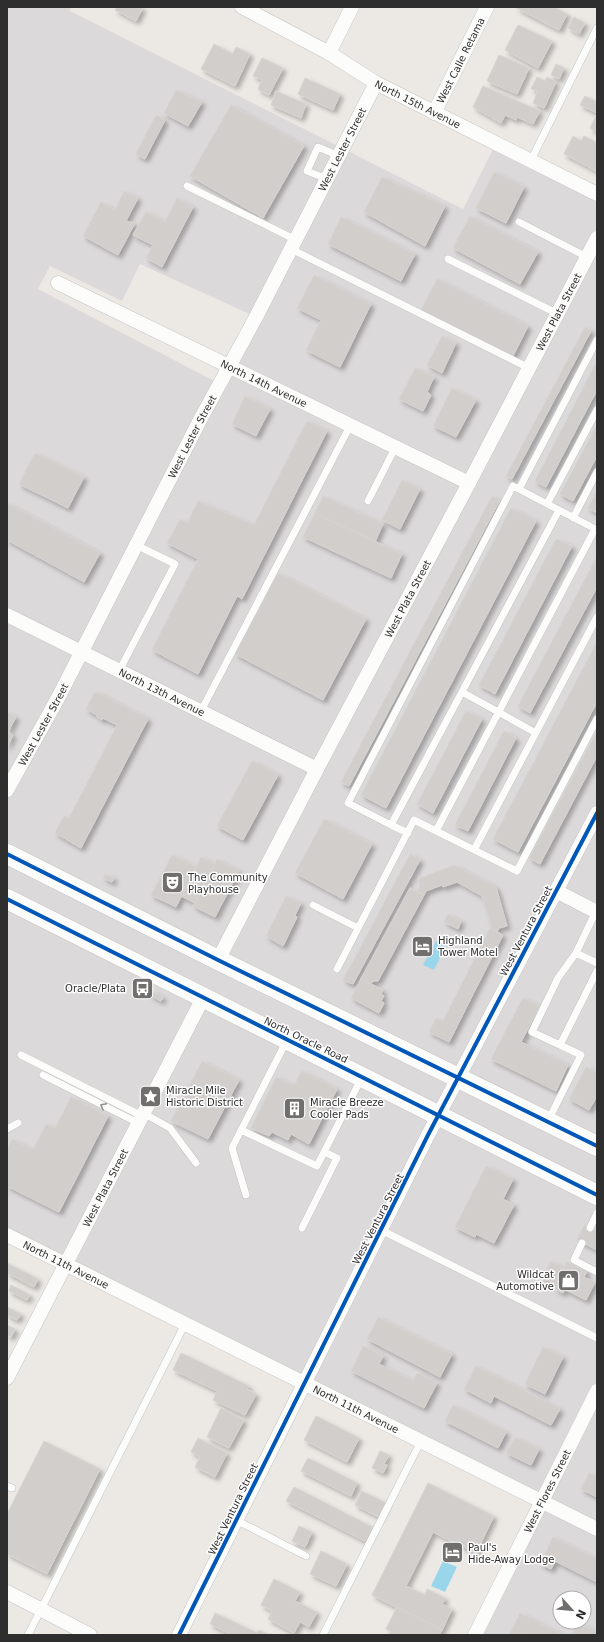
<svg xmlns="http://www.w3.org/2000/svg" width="604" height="1642" viewBox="0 0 604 1642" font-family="'DejaVu Sans',sans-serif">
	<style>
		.industrial { fill: #dcd9db; fill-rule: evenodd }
		.water { fill: #99d6ec }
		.building { fill: #d1cecb; stroke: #d7d4d0; filter: url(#shadow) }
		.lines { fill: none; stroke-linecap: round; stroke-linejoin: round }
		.lane-casing { stroke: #c5c4c5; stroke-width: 8 }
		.street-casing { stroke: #c5c4c5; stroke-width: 15 }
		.secondary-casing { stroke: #c5c4c5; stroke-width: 21 }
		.lane { stroke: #fcfcfb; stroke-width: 7 }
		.street { stroke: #fcfcfb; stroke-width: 14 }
		.secondary { stroke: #fcfcfb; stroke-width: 20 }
		.cycleway-casing { stroke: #fff; stroke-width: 6 }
		.cycleway { stroke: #0057b8; stroke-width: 4 }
		.oneway { stroke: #959594 }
		.labels { text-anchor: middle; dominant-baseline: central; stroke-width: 3; stroke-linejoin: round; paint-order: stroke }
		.street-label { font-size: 10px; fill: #2e2e2e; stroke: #fff }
		.poi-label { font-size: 10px; fill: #2e2e2e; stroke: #fff; text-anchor: start }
	</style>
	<defs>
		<filter id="shadow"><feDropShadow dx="3.5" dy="3.5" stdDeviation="2" flood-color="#0004"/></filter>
	</defs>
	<rect width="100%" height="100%" fill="#ece8e4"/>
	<path class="industrial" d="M7 7H71L70 11 463 209 493 149 597 202V1635H475L542 1502 7 1235ZM140 264 256 317 220 384 38 289 50 266 122 301ZM560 1598H584V1622H560Z"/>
	<path class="water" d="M436 941 446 946 434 970 423 965Z
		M443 1561 457 1567 445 1592 431 1586Z"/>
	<path class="building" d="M117 7H143L136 21 115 10Z
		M517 7H554L567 14 559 30 516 8Z
		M574 17 585 23 579 34 568 28Z
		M518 25 552 41 538 68 505 50Z
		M214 44 233 54 236 47 250 54 235 86 201 69Z
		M499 55 529 68 517 94 487 81Z
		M262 58 283 68 269 95 258 89 262 80 253 76Z
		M556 64 564 68 559 79 551 75Z
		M537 77 545 81 547 77 556 82 544 108 533 103 538 91 531 89Z
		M305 78 340 94 333 110 298 94Z
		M483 86 540 111 533 124 517 117 516 120 505 115 501 123 473 107Z
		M176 90 202 102 188 126 164 113Z
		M276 91 306 104 301 118 271 105Z
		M585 96 597 102V113L580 105Z
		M231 105 304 146 263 218 190 176Z
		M597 114V132L590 128Z
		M156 115 165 120 145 159 136 154Z
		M573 136 581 141 584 136 597 143 596 171 564 154Z
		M494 172 524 187 506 223 476 208Z
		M382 177 445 206 425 246 364 212Z
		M124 191 138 198 126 221 135 223 118 255 83 236 101 202 115 210Z
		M177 198 193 207 162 267 146 258 153 245 133 235 146 212 165 222Z
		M470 216 538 252 520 284 453 248Z
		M341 217 415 254 401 281 328 244Z
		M314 275 371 304 340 367 306 350 321 320 297 308Z
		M437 279 528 326 513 356 421 310Z
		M585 327 591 331 512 479 506 476Z
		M442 336 456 343 442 373 427 365Z
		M597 361V390L546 487 535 481Z
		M415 368 434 377 427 392 431 395 423 411 399 399Z
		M452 388 476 400 456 437 433 426Z
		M245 396 270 409 256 436 232 424Z
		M307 421 327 431 242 599 237 596 198 674 152 650 198 559 167 543 180 519 187 523 198 501 254 525Z
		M597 425V456L573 501 560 494Z
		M35 453 84 477 68 508 19 484Z
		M402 480 420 489 400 529 382 520Z
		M597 491V513L588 508Z
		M323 496 383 524 375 542 315 513Z
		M492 496 500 500 349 786 341 782Z
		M7 503 100 553 84 582 7 540Z
		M511 508 536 521 386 808 361 795Z
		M315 513 402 554 391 578 303 537Z
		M556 539 572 546 495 694 479 685Z
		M596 558 597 587 530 713 518 706Z
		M278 573 366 619 323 700 235 654Z
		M597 642V702L518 852 493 839Z
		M97 692 148 719 81 848 55 833 64 816 69 818 117 725 103 718 102 720 96 716 97 715 86 709 94 693 96 694Z
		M466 711 482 719 433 813 417 804Z
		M7 712 16 717 8 732 13 735 7 747Z
		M504 731 516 738 468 831 455 825Z
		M597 731V756L540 864 529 858Z
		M252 761 278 775 243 840 217 826Z
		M324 819 372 844 343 899 295 873Z
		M410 854 420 860 353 984 343 980Z
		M172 855 196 866 176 907 151 895Z
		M201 857 215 864 195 903 181 896Z
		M217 859 239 871 215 917 193 906Z
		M454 865 496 887 507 926 499 928 497 932 490 928 491 926 482 896 457 882 443 887 442 885 426 891 424 895 418 892 420 886 418 879Z
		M105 874 114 878 112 882 103 878Z
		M410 888 424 895 378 981H373L371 984 361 979Z
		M286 896 301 903 295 915 297 917 283 946 266 936Z
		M448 914 461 921 458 929 444 922Z
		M490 928 503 935 449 1042 429 1032 436 1018 443 1021Z
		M361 979 383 990 381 994 384 996 381 1001 384 1003 379 1013 351 998Z
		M152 991 163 997 161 1001 150 995Z
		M523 998 540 1006 521 1042 568 1065 556 1091 491 1059Z
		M202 1061 239 1080 208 1139 171 1121Z
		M586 1067 597 1073V1096L589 1110 569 1099Z
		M302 1071 337 1089 309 1144 291 1134 288 1140 272 1132 269 1136 251 1128 276 1077 294 1086Z
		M71 1097 108 1116 59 1212 7 1186V1150L12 1139 33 1150 46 1124 55 1128Z
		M486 1166 513 1179 503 1199 514 1205 494 1243 476 1234 475 1237 455 1227Z
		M584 1225 597 1231V1250L577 1240Z
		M551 1261 564 1268 567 1262 587 1271 584 1277 595 1282 586 1300 564 1289 563 1293 555 1289 557 1285 542 1278Z
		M7 1263 38 1279 34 1287 7 1273Z
		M11 1285 30 1295 27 1300 9 1291Z
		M7 1307 21 1314 17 1320 7 1315Z
		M378 1317 452 1354 440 1377 367 1339Z
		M7 1325 15 1329 11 1337 7 1335Z
		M363 1346 383 1356 379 1364 413 1381 417 1373 437 1383 424 1408 351 1371Z
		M543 1347 563 1357 545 1394 525 1384Z
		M181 1353 249 1386 247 1389 256 1394 245 1415 213 1400 217 1391 173 1370Z
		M476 1366 560 1409 551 1425 494 1396 491 1403 464 1389Z
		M453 1405 506 1432 498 1448 445 1421Z
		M221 1408 244 1420 229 1448 207 1437Z
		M316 1416 359 1438 347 1462 304 1440Z
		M515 1437 539 1449 531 1465 506 1453Z
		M198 1438 227 1453 215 1477 195 1467 200 1457 191 1452Z
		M44 1441 100 1469 47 1574 7 1554V1514Z
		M380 1451 389 1455 384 1464 387 1465 383 1473 372 1468Z
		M308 1458 357 1483 351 1496 301 1471Z
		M589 1473 597 1477V1497L581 1489Z
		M428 1483 494 1516 476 1553 433 1532 406 1586 425 1595 427 1589 445 1598 442 1604 452 1609 442 1630 372 1595Z
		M294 1487 372 1527 365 1541 286 1501Z
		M362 1491 386 1503 379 1517 355 1505Z
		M299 1526 312 1532 305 1547 292 1541Z
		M553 1537 597 1559V1582L555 1561 551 1569 540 1564Z
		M321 1551 347 1564 336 1586 310 1574Z
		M274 1579 300 1592 295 1601 317 1612 309 1627 300 1622 294 1633 268 1619 272 1611 261 1605Z
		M397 1607 442 1630 439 1635H398L386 1629Z
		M215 1613 257 1633 259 1630 269 1635H232L210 1624Z
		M520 1613 562 1635H529L525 1633 524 1635H509Z
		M578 1622 595 1631 597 1627V1635H575L572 1634Z"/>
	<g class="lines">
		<defs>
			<path id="lane" d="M531 160 597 28
				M327 179 307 171 318 147 339 156
				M187 186 296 240
				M519 222 587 257
				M291 249 529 368
				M448 259 558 314
				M519 489 597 340
				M368 501 395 448
				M547 504 597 410
				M559 510 391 825 348 803 513 486C541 501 569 515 597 530
				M573 518 597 472
				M119 671 175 564 136 545
				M462 692 536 733
				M201 711 350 426
				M391 825 408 833
				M436 831 595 529
				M474 850 597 617
				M313 905 358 928
				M596 911 576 953 597 963
				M337 969 414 820 517 871 597 719
				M560 1045 532 1032 558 978 576 953
				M21 1055 142 1116
				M43 1075 138 1123
				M143 1113 170 1128 196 1163
				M548 1121 581 1055 560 1045 597 971
				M7 1129 18 1123
				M241 1130 317 1166 362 1077
				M246 1195 232 1148 287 1040
				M302 1228 337 1158 324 1152
				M590 1228 597 1213
				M381 1230 597 1338
				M582 1243 574 1260 597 1272
				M7 1486 12 1488
				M236 1520 306 1556
				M28 1635 185 1324
				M323 1635 421 1441"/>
			<g id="street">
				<path id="s1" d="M242 7 329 53 376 83 597 194"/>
				<path d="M329 53 352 7"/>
				<path id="s2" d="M434 113 487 7"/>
				<path id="s3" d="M58 283 469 483"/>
				<path id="s4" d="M7 615 317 769"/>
				<path id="s5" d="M7 790 58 698 200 420 256 317 376 83"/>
				<path d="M556 891 597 912"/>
				<path id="s6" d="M218 960 317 769 469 483 597 238"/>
				<path id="s7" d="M7 1235 597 1529"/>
				<path id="s8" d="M7 1378 203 998"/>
				<path d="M7 1592 90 1635"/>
				<path d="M179 1635 428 1135 597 813"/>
				<path id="s9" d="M475 1635 597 1391"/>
			</g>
			<path id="secondary" d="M7 854 218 960 597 1146
				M7 899 597 1195"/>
		</defs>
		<use href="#lane" class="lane-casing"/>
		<use href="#street" class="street-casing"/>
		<use href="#secondary" class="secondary-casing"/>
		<use href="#lane" class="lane"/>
		<use href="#street" class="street"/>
		<use href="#secondary" class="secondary"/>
		<defs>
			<path id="cycleway" d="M7 854 218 960 597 1146
				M7 899 597 1195
				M179 1635 428 1135 597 813"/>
		</defs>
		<use href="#cycleway" class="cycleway-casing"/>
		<use href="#cycleway" class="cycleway"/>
	</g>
	<defs><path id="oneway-chevron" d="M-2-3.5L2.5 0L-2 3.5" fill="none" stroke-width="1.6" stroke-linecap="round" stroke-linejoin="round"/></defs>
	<use class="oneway" href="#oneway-chevron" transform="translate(103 1106) rotate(-153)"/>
	<defs>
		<symbol id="theatre-square" viewBox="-11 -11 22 22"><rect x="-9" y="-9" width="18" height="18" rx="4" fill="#706f6e" stroke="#fff"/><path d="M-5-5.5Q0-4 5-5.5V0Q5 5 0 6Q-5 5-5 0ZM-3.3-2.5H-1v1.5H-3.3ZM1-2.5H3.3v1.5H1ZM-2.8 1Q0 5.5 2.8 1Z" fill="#fff"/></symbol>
		<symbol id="hotel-square" viewBox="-11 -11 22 22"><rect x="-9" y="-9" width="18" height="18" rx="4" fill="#706f6e" stroke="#fff"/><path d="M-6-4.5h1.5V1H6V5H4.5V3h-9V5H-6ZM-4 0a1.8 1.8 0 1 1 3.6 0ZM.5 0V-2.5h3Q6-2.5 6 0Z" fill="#fff"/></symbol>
		<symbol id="bus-square" viewBox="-11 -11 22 22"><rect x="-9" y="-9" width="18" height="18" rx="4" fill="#706f6e" stroke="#fff"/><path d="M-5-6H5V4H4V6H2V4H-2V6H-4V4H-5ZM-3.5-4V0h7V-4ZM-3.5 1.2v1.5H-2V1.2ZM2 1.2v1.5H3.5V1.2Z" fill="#fff"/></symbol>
		<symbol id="sight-square" viewBox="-11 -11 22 22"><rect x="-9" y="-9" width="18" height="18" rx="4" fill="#706f6e" stroke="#fff"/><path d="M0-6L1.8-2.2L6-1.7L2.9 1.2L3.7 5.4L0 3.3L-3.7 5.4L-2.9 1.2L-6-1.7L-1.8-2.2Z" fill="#fff"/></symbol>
		<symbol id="building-square" viewBox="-11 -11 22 22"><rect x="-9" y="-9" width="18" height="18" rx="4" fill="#706f6e" stroke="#fff"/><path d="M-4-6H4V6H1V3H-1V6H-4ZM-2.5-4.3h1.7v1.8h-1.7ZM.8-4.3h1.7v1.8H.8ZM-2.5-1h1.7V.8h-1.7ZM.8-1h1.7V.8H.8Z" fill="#fff"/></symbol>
		<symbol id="shop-square" viewBox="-11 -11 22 22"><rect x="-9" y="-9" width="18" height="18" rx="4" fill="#706f6e" stroke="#fff"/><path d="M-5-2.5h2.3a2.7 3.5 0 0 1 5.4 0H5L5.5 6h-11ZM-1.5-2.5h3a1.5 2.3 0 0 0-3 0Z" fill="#fff"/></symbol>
	</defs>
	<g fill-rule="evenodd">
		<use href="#theatre-square" x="160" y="870" width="25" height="25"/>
		<use href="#hotel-square" x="410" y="934" width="25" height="25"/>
		<use href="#bus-square" x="130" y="976" width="25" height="25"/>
		<use href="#sight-square" x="138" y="1084" width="25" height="25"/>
		<use href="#building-square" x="282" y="1096" width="25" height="25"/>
		<use href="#shop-square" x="556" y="1268" width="25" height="25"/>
		<use href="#hotel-square" x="440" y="1540" width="25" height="25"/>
	</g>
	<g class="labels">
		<g class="street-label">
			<text stroke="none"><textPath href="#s2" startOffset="59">West Calle Retama</textPath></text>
			<text stroke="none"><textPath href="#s1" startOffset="201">North 15th Avenue</textPath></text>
			<text stroke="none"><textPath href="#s5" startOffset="723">West Lester Street</textPath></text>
			<text stroke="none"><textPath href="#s6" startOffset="732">West Plata Street</textPath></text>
			<text stroke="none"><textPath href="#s3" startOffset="229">North 14th Avenue</textPath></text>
			<text stroke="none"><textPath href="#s5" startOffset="399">West Lester Street</textPath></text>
			<text stroke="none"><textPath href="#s6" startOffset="408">West Plata Street</textPath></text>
			<text stroke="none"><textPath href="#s4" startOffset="173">North 13th Avenue</textPath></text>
			<text stroke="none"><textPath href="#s5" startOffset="75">West Lester Street</textPath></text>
			<text transform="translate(526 931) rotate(-62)">West Ventura Street</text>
			<text transform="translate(306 1040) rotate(26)">North Oracle Road</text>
			<text stroke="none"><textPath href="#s8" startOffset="214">West Plata Street</textPath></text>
			<text transform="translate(378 1219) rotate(-63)">West Ventura Street</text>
			<text stroke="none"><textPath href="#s7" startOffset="66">North 11th Avenue</textPath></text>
			<text stroke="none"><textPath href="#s7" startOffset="390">North 11th Avenue</textPath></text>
			<text stroke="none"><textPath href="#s9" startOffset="161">West Flores Street</textPath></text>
			<text transform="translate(233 1509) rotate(-64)">West Ventura Street</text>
		</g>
		<g class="poi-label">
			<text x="188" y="877">The Community<tspan x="188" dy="12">Playhouse</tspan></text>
			<text x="438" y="940">Highland<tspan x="438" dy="12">Tower Motel</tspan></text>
			<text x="126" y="988" text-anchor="end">Oracle/Plata</text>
			<text x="166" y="1090">Miracle Mile<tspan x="166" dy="12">Historic District</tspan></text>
			<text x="310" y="1102">Miracle Breeze<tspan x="310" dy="12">Cooler Pads</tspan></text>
			<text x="554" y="1274" text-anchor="end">Wildcat<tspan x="554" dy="12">Automotive</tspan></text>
			<text x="468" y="1547">Paul's<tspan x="468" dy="12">Hide-Away Lodge</tspan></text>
		</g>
	</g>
	<rect width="604" height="1642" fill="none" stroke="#2e2e2e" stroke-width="16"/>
	<g transform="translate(572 1610) rotate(117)"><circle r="19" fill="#ffffff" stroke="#ababab"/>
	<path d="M0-3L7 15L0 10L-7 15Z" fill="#706f6e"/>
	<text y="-6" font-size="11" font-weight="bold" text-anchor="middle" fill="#2e2e2e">N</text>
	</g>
</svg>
